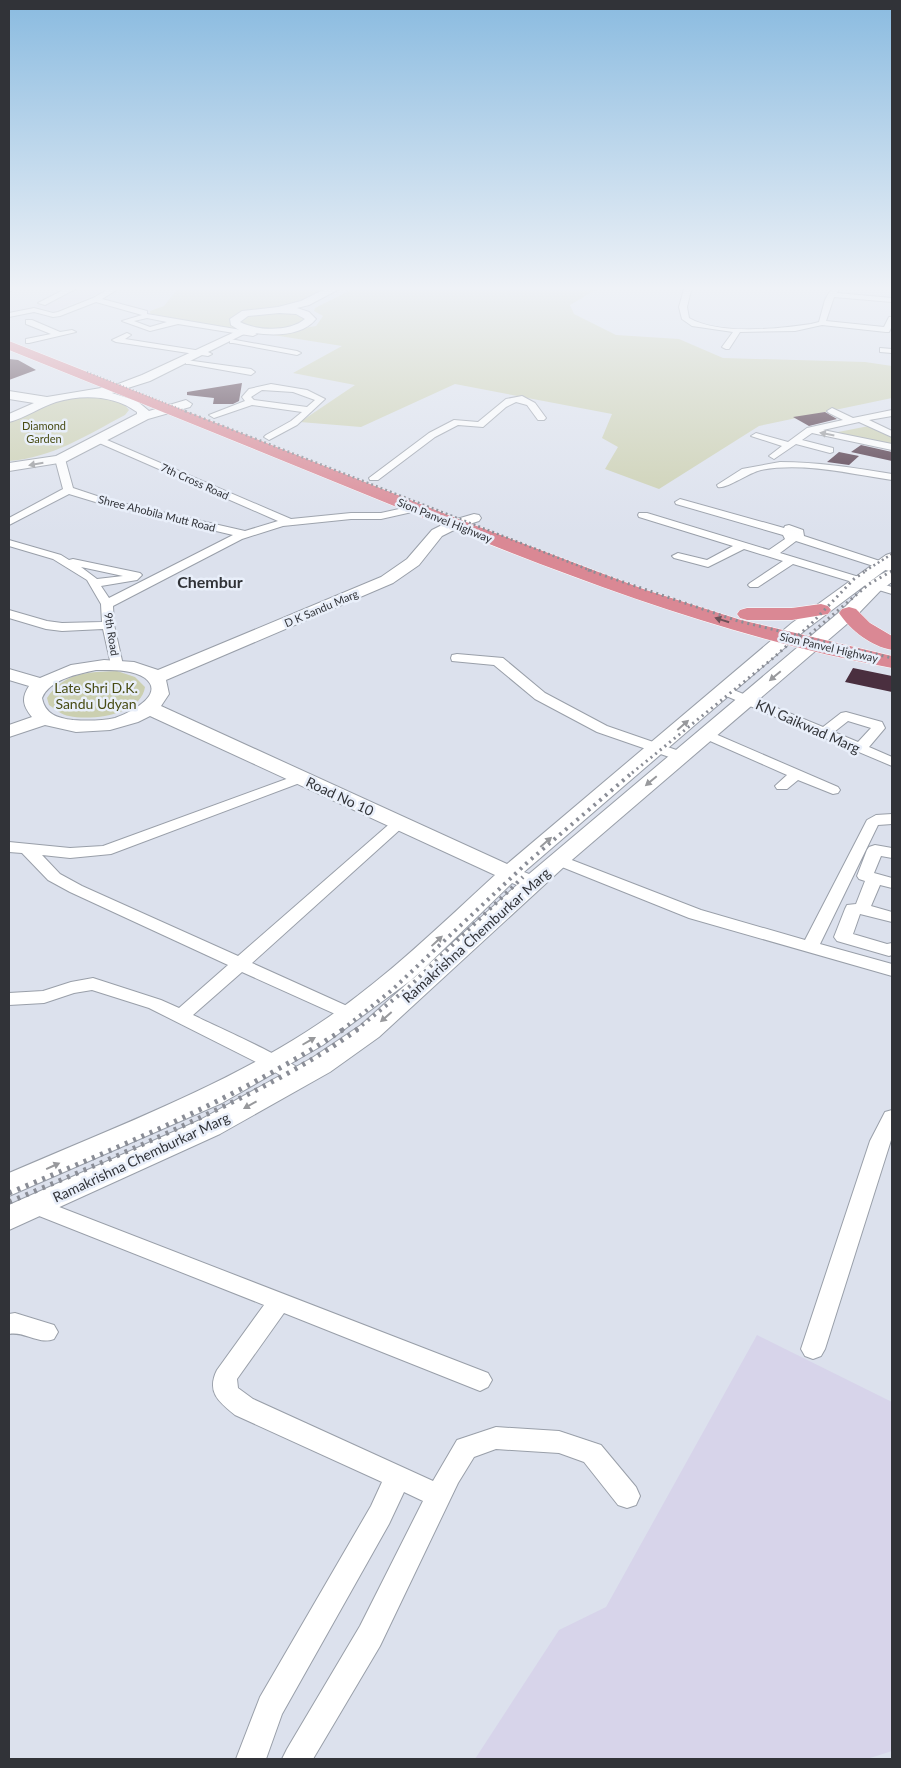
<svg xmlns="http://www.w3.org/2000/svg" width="901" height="1768" viewBox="0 0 901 1768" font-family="Lato,sans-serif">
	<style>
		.education { fill: #d7d4ea }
		.green { fill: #cbcfb0 }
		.building { fill: #4a2f3f }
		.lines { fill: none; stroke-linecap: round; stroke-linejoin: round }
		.street-casing { stroke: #999fa9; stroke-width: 2 }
		.secondary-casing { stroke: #999fa9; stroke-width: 2 }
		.highway-casing { stroke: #fff; stroke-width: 1 }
		.street { fill: #fff; fill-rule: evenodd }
		.secondary { fill: #fff; fill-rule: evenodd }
		.highway { fill: #da8894; fill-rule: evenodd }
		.rail-far4 { stroke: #8a8d96; stroke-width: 2; stroke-dasharray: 1 2.5; stroke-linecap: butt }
		.rail-far3 { stroke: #8a8d96; stroke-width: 2.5; stroke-dasharray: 2 3; stroke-linecap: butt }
		.rail-far2 { stroke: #8a8d96; stroke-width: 3; stroke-dasharray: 2 4; stroke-linecap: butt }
		.rail-far1 { stroke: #8a8d96; stroke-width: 4; stroke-dasharray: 2.5 5; stroke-linecap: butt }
		.rail { stroke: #8a8d96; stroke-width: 5; stroke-dasharray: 3 6; stroke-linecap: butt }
		.oneway { fill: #98999c }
		.oneway2 { fill: #6c5158 }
		.labels { text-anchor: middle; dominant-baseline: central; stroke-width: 5; stroke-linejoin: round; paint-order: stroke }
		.far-park-label { font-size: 11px; fill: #484c14; stroke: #e9effa }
		.far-street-label { font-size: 11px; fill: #313338; stroke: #e9effa }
		.park-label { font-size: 14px; fill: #484c14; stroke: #e9effa }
		.street-label { font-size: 14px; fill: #313338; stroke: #e9effa }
		.far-district-label { font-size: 16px; font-weight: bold; fill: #313338; stroke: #e9effa }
	</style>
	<rect width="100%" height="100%" fill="#dce1ed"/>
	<path class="education" d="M82 286H110L95 295 54 311 34 306 71 293Z
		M757 1335 892 1402V1751L867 1759H475L559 1630 606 1607Z"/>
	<path class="green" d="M180 286H334C322 292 310 300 297 303 275 309 248 305 229 321L238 330 151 316 150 311 164 306Z
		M359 286H602L570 305 574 314 616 335 679 339 723 358 865 362 892 366V398L759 426 659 489 605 469 618 447 602 438 612 414 455 384 361 427 300 422 355 385 293 373 342 346 267 334 316 326 323 316 314 311 315 308Z
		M258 313H293L303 317 305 320C295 334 254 330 241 322L244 317Z
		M91 396C103 398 122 399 129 410L125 415C87 435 52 458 9 461V422L56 401Z
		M874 425 892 434V445L833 433Z
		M117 671 135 677 145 687C141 715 92 721 69 716 62 715 55 709 49 705L47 698C64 672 89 672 117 671Z"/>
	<path class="building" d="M9 359 18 360 36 370 9 380Z
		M242 383 239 401 233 404H213L214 398 187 395V392Z
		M825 412 837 419 809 426 793 417Z
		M861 445 892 452V461L851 452Z
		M839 452 859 456 849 465 827 462Z
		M853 668 892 676V692L845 682Z"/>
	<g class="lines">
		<defs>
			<path id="street" d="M19 286 9 292 10 286Z
				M71 286H81L45 305 38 303Z
				M114 286H123L102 299 147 311V314L253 332 257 334 253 336 178 324 150 331 122 321 142 315 96 302 60 316 53 317 34 312 9 317V313L34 308 53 313 58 312 93 298ZM147 318 167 322 150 327 134 321Z
				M685 286H692L687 307 689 318C719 335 778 329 811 324L819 322 825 300 833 286H840L837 293 892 298V302L834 297 826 321 884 327 889 317H892V326L889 332H886L822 325 795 331 740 332 729 349H726L722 347 733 332 692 326 682 319 679 307Z
				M26 320H32L60 332 72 330 76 332 29 343H26V339L51 334 26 324Z
				M127 333 131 335 125 339 208 352 212 354 208 356 116 342 112 340Z
				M230 339 297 351 301 353 297 355 233 343H230Z
				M880 348 892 349V353L880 352Z
				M186 360 251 369 255 372 251 375 189 364H186Z
				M271 384 307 390 325 399 297 425 269 440 264 437 266 435 291 421 302 412 252 405 214 418 209 415 245 401 242 397 249 389ZM262 390 293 392 315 400 307 407 254 400 251 397Z
				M522 396 535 403 546 418 544 420H538L527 405 516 402 506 407 483 427 458 425 435 437 378 480H370L369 478 429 433 454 420 478 422 506 399Z
				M832 408 853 418 892 410V416L869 420 892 431V437L859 422 823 430 892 444V450L812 433 802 440 833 448V452L830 453 796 444 774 459 769 456 782 446 751 436 756 433 788 442 807 428 843 420 829 413 827 411Z
				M100 437 291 519 351 513H381L417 505 422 508 421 510 381 519H351L283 526 242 539 113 606 114 625 123 665 117 669 111 665 103 629 62 631 46 629 9 618V610L47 621 62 623 102 622 101 604 87 580 53 559 9 546V540L61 555 69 560 73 559 140 573 142 575 137 580 101 586 109 598 233 535 102 504 69 494 9 525V518L63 489 55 459 57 457H63L65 459 73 488 109 500 245 531 278 521 97 442V438ZM81 567 123 576 97 579Z
				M780 462C818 462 855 468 892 474V480C850 474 804 462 761 470 748 473 727 489 718 487L717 485 742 469Z
				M680 499 784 528 785 526 789 525 803 530 804 536 892 565V572L796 541 780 553 892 587V594L793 564 758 587H750L748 585 750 583 783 561 744 549 708 567 674 558 672 556 678 553 707 560 733 546 639 517 638 515 639 513H647L769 550 785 539 783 535 676 504 675 502Z
				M457 654 503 658 545 693 607 726 685 753 687 756 685 759H675L597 732 535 699 494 665 452 661 451 658 452 655Z
				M724 686 823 727 841 713 846 712 882 722 885 728 869 747 892 757V766L719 693 717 690 719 687ZM848 721 871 728 858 742 834 732Z
				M706 730 838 787 840 790 838 793 833 794 798 780 787 789H777L775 786 787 775 701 737 699 734 701 731Z
				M300 774 305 775 307 778 305 781 111 854 70 858 42 855 60 874 82 886 238 956 394 820H404L407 823 404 826 252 963 356 1010 359 1014 356 1018 350 1020 344 1018 242 972 193 1015C213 1025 300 1063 309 1077L306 1082 299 1084 292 1082 266 1067 149 1008 92 990 74 993 44 1003 9 1005V993L43 991 71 982 93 978 161 1000 179 1008 228 965 70 892 48 880 22 853 9 852V842L70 848 103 846Z
				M892 814V824L878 825 820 944 892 964V976L689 918 552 863 550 860 552 857H564L701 910 805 940 867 820 876 815Z
				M875 845 892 848V858L881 856 874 873 892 878V888L880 885 871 906 892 912V922L860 914 853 934 887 944 892 943V955L889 956 837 941 834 937 845 909 847 905 856 904 865 881 859 879 857 876 867 850 869 847Z
				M892 1110V1137L825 1349 821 1356 813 1359 805 1356 801 1349 870 1141 885 1112Z
				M36 1198 488 1373 492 1380 488 1387 480 1391 284 1313 237 1379 238 1388 253 1399 433 1481 457 1440 496 1427 559 1431 601 1445 636 1487 640 1496 636 1505 627 1508 618 1505 584 1462 559 1453 496 1449 474 1457 458 1483 380 1646 313 1759H282L287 1749 360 1626 423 1501 404 1492 389 1524 282 1714 266 1759H236L260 1697 371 1506 382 1482 235 1415C219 1402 206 1392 217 1370L264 1305 29 1212 25 1206 29 1200Z
				M15 1313 54 1325 58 1332 54 1339C38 1345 25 1331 9 1334V1314Z"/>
			<path id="secondary" d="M331 286H345L309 305 297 308 309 312 316 319C302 337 270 336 248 332L150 381 112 393 137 401 149 411 186 400 192 404 190 407 148 419 65 462 9 471V463L56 456 137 414V412C114 395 82 394 56 402 40 407 25 418 9 422V414L34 403 9 399V391L47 397 113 386 142 375 239 330 231 325 230 319 242 311 278 307 301 301ZM279 313 296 314 305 319C290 332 257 331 240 322L248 316Z
				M474 514 479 515 481 518 479 521 460 527 442 536 419 565 393 583 166 680 169 694 161 706 507 864 792 623 886 555 892 553V565L804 631 524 872 529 874 843 609C857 596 872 575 892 570V582L882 589 855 617 566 865 379 1037 330 1072 220 1134 9 1230V1205L200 1120 312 1058 361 1025 517 885 512 883 414 978 323 1045 222 1103 9 1196V1173C108 1130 215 1090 306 1032 376 988 434 931 495 875L150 716 138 722 110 730 76 732 45 725 9 737V725L32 717C23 706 21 698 29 686L9 680V669L40 678 71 665 104 660 134 662 158 670 381 577 407 559 432 530 450 521ZM96 670C111 670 132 669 145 678 167 695 127 714 115 718 101 721 86 721 73 720 57 718 45 714 42 698 50 679 78 674 96 670Z"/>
			<path id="highway" d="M9 341 461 520 646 590 741 620 892 656V668C722 637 559 573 399 508 269 455 139 402 9 350Z
				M821 604 828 606 831 610 828 614 792 620H747L740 618 737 614 740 610 747 608H792Z
				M849 607 856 609 870 623 892 636V650C871 646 851 631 839 613L842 609Z"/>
		</defs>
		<use href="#street" class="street-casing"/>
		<use href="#secondary" class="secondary-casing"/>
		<use href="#highway" class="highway-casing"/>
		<use href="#street" class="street"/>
		<use href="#secondary" class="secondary"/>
		<use href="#highway" class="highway"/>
		<path class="rail-far4" d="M87 372 188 412"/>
		<path class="rail-far3" d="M185 411 592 571
			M865 571 892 554"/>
		<path class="rail-far2" d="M588 570 738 621 892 658
			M796 646 869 584 892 571
			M632 773 772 659 811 624 854 579 867 570"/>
		<path class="rail-far1" d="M342 1030 392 990 529 861 633 772
			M356 1030 409 987 523 877"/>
		<path class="rail" d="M9 1193C124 1145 239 1098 344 1029
			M9 1202C71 1176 132 1150 193 1121 250 1094 307 1066 358 1029"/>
	</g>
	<defs><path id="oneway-solid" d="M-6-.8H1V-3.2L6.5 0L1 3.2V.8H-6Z" transform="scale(1.25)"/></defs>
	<g class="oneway">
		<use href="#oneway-solid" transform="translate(827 434) rotate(-169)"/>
		<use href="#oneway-solid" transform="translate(36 464) rotate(170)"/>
		<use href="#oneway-solid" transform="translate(775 676) rotate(140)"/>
		<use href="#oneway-solid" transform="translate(683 725) rotate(-41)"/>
		<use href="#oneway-solid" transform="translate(651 781) rotate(140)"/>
		<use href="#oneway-solid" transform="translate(546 842) rotate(-41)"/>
		<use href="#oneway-solid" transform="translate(437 941) rotate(-43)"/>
		<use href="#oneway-solid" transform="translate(386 1017) rotate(139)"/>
		<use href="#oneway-solid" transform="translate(309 1041) rotate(-30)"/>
		<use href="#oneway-solid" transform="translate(250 1105) rotate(151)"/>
		<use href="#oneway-solid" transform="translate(53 1166) rotate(-24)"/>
	</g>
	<use class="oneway2" href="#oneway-solid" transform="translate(722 620) rotate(-162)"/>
	<linearGradient id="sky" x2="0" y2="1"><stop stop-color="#8abbe0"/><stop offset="0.54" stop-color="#eff2f7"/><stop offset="1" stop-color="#eff2f7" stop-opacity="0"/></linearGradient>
	<rect width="901" height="534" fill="url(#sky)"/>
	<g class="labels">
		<g class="far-park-label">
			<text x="44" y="425">Diamond<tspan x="44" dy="13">Garden</tspan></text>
		</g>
		<g class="far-street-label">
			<text transform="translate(195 481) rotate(24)">7th Cross Road</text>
			<text transform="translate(157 513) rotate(14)">Shree Ahobila Mutt Road</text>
			<text transform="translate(445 520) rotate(22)">Sion Panvel Highway</text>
			<text transform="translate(321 608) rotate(-23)">D K Sandu Marg</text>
			<text transform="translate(112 634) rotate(81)">9th Road</text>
			<text transform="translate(829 647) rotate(13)">Sion Panvel Highway</text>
		</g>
		<g class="park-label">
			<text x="96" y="687">Late Shri D.K.<tspan x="96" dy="16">Sandu Udyan</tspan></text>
		</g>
		<g class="street-label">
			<text transform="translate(808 726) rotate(24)">KN Gaikwad Marg</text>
			<text transform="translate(340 796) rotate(25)">Road No 10</text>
			<text transform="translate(476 935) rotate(-42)">Ramakrishna Chemburkar Marg</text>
			<text transform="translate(141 1157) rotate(-25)">Ramakrishna Chemburkar Marg</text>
		</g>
		<g class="far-district-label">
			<text x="210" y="581">Chembur</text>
		</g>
	</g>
	<rect width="901" height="1768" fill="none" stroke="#313338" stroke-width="20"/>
</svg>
